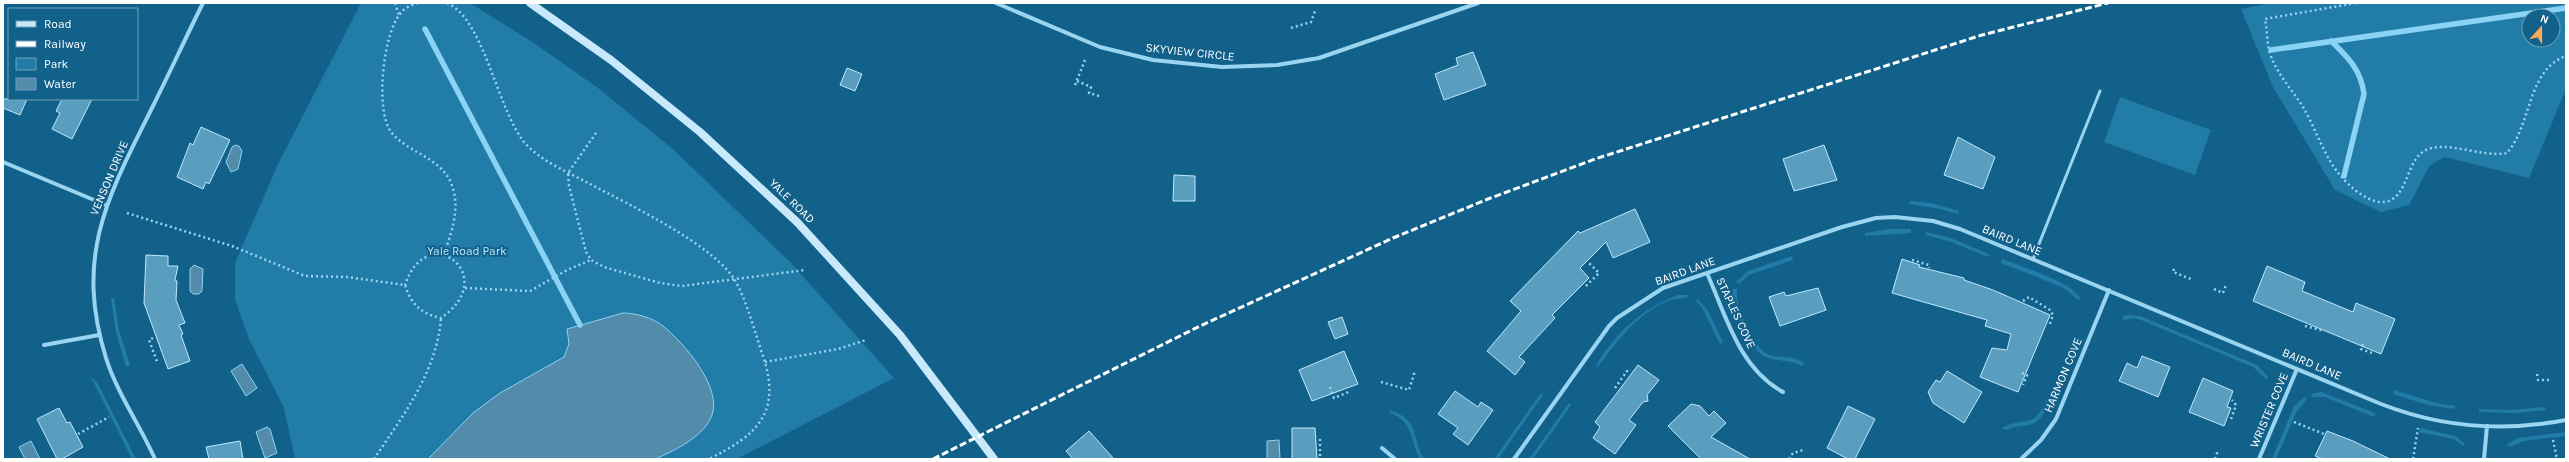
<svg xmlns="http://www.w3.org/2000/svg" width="2569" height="462" viewBox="0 0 2569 462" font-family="Karla,sans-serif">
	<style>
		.green { fill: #217ca8; fill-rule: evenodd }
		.water { fill: #538caa; stroke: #8bd3f4 }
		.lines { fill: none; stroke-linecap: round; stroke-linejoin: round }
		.stream { stroke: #8bd3f4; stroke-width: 5.5 }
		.building { fill: #5a9ebf; stroke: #bfe8fc }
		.path { stroke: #99d4f0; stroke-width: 2.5; stroke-dasharray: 2 3; stroke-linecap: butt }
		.lane { stroke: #99d4f0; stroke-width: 3 }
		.street { stroke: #99d4f0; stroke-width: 4 }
		.secondary { stroke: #c7e9fb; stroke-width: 8 }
		.rail { stroke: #fff; stroke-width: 3; stroke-dasharray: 7 3; stroke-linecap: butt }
		.labels { text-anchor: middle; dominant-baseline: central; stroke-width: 4; stroke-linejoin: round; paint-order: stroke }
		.street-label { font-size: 12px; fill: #fff; stroke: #12618a }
		.park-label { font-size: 12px; fill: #bfe8fc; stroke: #12618a }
	</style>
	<rect width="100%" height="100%" fill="#12618a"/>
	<path class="green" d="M361 3H470L534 43 598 88 674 150 791 263 894 378 737 459H295L284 408 249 339 235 300V263L278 164Z
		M2272 3H2566V89L2529 178 2445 157 2430 165 2409 205 2381 212 2335 190 2273 87 2241 9ZM2529 16H2553V40H2529Z
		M2120 97 2211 130 2195 175 2104 142Z
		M1910 201 1931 203 1959 211 1958 214 1940 209 1910 204Z
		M1889 229H1911V233L1865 236V233Z
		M1926 232 1951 238 1989 254 1988 257 1951 242 1926 235Z
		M1792 256 1793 260 1749 275 1739 284 1736 282 1748 271Z
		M2002 259C2022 267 2071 281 2081 299L2078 300 2064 288 2001 263Z
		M1733 289H1737C1734 304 1754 348 1767 354 1781 360 1793 354 1805 364L1802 366C1790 359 1776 362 1764 356 1749 348 1729 303 1733 289Z
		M1678 295H1688L1687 298C1650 297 1617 340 1598 367L1596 365C1617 332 1641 309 1678 295Z
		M111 298H114L119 330 130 365 126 367 116 332Z
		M1697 299 1707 309 1723 342 1720 344 1702 307 1696 302Z
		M2130 315 2140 316 2257 365 2269 378 2266 379 2253 367 2141 320 2133 318 2124 320 2122 316Z
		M91 377 97 382 136 459H132Z
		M2394 390 2436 403 2455 406 2454 409 2428 405 2393 394Z
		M2321 392 2375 413 2374 417 2325 397H2312L2311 394Z
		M1541 393 1543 395 1498 459H1494Z
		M2305 397 2307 399 2296 413 2276 459H2272L2294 406Z
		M2046 400 2049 402C2036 433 2030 421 2005 430L2002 428C2023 416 2034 431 2046 400Z
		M1569 403 1571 405 1533 459H1529Z
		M2545 407 2546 410 2514 413 2479 412V409L2512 410Z
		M1390 410C1420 420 1411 437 1424 459H1420L1418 455C1410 437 1412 421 1390 413Z
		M2420 428 2455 436 2465 444 2463 446 2454 439 2419 432Z
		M2566 432V436L2524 441 2509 447 2507 444 2518 438Z"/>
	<path class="water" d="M235 145 239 146 242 151 238 169 231 172 226 162 232 147Z
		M194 265 203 269 202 291 199 294H193L190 291V269Z
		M623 313C636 313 653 318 663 326 684 343 722 387 712 415 705 436 674 451 655 459H428L473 413 500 393 564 357 569 344 567 329Z
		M242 364 257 388 246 396 231 371Z
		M267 427 270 429 277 453 265 458 256 432Z
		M1279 440 1280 459H1267V441Z
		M31 441 40 459H25L19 447Z"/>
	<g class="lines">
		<path class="stream" d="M425 29 580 325
			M2331 41C2348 57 2361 70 2364 94L2344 176
			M2271 50 2566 8"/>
	</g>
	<path class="building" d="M1473 52 1486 85 1444 100 1435 74 1458 65 1456 58Z
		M847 68 862 74 855 91 840 85Z
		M3 99H27L20 115 3 108Z
		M62 99H92L72 139 52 129 60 113 56 111Z
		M201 127 230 140 209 184 206 182 203 189 177 177 190 143 193 145Z
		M1958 137 1995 157 1983 189 1944 175Z
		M1824 145 1837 180 1794 191 1783 159Z
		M1174 175 1195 176V201H1173Z
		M1635 209 1650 242 1613 258 1606 242 1580 268 1589 278 1552 315 1555 318 1519 357 1525 362 1515 375 1487 351 1521 311 1510 301 1578 231 1580 233Z
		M146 255 168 256V266H178L175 280 177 281 176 300 185 323 179 325 183 334 181 335 190 361 168 369 144 303Z
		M1902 259 1920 265 1919 267 1964 278V280L1993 290 2050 315 2018 392 1980 377 1992 348 2007 350 2011 334 1985 326 1987 320 1892 293Z
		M2267 266 2305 282 2302 291 2353 312 2356 303 2395 319 2381 354 2253 301Z
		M1818 288 1826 310 1780 326 1769 297 1784 292 1786 296Z
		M1342 317 1348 334 1335 339 1328 322Z
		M1344 351 1358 384 1312 401 1299 370Z
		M2142 356 2170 367 2158 397 2119 381 2127 363 2137 368Z
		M1638 365 1659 380 1647 395 1648 401 1643 402 1629 420 1636 425 1615 454 1593 438 1600 427 1595 422Z
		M1947 371 1982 392 1964 423 1933 403 1928 392 1936 380 1940 382Z
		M2203 378 2233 391 2227 407 2231 408 2224 426 2189 412Z
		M1455 391 1478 407 1481 402 1493 410 1468 445 1453 434 1458 428 1438 414Z
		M1691 404 1700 406 1709 416 1714 411 1726 423 1711 437 1750 459H1701L1668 426Z
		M1848 406 1875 419 1855 459H1848L1827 448Z
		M59 408 67 423 70 422 83 447 62 459H57L37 419Z
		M1292 428H1315L1317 459H1292Z
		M1089 431 1114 459H1073L1066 451Z
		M2327 431 2353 441 2390 459H2323L2315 456Z
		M240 441 243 459H209L206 447Z"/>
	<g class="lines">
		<path class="path" d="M395 3 399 15
			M418 3C411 5 404 8 400 14 383 35 375 110 391 132 408 153 440 157 451 183 461 207 452 231 444 254
			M447 3C484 19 497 108 524 142 540 161 568 172 590 184 628 204 712 244 734 279 745 295 756 336 763 356 782 413 757 435 709 459
			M2356 3 2265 19C2267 29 2267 40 2269 50 2275 72 2291 88 2303 107 2315 127 2324 156 2339 174 2349 186 2367 203 2384 202 2409 199 2405 160 2426 150 2447 140 2483 158 2507 153 2532 124 2527 70 2566 56
			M1291 28 1311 22 1315 11
			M1077 81 1091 87 1089 93 1099 96
			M1075 85 1085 60
			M596 133 568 173 569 186 586 252 591 260 604 267 660 283 682 286 805 270
			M127 213 232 246 305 276 347 277 405 285C411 304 421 314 441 318 502 276 427 218 405 285
			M1912 260 1929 265V268
			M2174 269 2173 272 2191 279
			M1586 286 1599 273 1589 263
			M465 288 530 291 567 270 591 260
			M2214 289 2223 293 2226 285
			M2023 301 2029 297 2050 310 2053 315 2049 326
			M2305 326 2324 331
			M153 338 149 340 158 364
			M2363 344 2361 349 2372 353
			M765 362 838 349 866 340
			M2022 373 2027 375 2023 385
			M2537 374 2538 380H2550
			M1381 382 1409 390 1415 371
			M1330 387 1334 398 1351 391
			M1615 388 1627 371 1630 373
			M2231 419 2236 405 2232 400
			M2294 422 2324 434
			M78 434 109 417
			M2553 440 2557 459
			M374 459C403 416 437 371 441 318
			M1318 459H1320V437
			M1789 459 1793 453 1803 450
			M2215 459 2217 453 2215 452
			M2413 459 2418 428"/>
		<path class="lane" d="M2033 259 2100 91"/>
		<path class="street" d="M996 3 1100 47 1153 60 1222 67 1277 65 1319 58 1478 3
			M3 162 106 205
			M1707 273C1726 316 1739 368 1783 392
			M44 345 99 335
			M1382 448 1395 459
			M155 459C140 425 117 393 106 358 74 255 108 196 153 106 170 72 186 37 203 3
			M1514 459 1609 326 1617 318 1663 288 1842 227 1876 218 1895 217 1933 221 1960 229 2381 404C2440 427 2504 432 2566 420
			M2021 459 2041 440 2056 419 2109 290
			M2259 459 2297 369
			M2484 459 2487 426"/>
		<path class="secondary" d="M530 3 611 60 700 132 797 222 900 335 994 459"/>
		<path class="rail" d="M933 459 1200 326 1393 238 1488 199 1595 159 1982 35 2108 3"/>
	</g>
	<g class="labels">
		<g class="street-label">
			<text transform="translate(1190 52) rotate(6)">SKYVIEW CIRCLE</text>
			<text transform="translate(109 178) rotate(-67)">VENSON DRIVE</text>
			<text transform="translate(792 201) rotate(44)">YALE ROAD</text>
			<text transform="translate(2012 240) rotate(22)">BAIRD LANE</text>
			<text transform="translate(1685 271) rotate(-20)">BAIRD LANE</text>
			<text transform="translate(1736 313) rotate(65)">STAPLES COVE</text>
			<text transform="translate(2312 364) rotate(23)">BAIRD LANE</text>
			<text transform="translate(2063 375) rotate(-67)">HARMON COVE</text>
			<text transform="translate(2269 410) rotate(-67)">WRISTER COVE</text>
		</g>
		<g class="park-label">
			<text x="467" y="251">Yale Road Park</text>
		</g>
	</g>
	<rect width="2569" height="462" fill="none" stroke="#ffffff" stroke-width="8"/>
	<rect x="8" y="8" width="130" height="92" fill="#12618a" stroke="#71a0b9"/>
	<rect x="16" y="21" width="20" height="6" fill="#c7e9fb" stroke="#71a0b9"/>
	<text x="44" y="28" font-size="12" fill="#ffffff">Road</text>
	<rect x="16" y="41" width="20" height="6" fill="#ffffff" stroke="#71a0b9"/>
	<text x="44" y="48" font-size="12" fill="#ffffff">Railway</text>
	<rect x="16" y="58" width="20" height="12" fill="#217ca8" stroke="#71a0b9"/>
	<text x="44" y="68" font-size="12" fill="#ffffff">Park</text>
	<rect x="16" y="78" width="20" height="12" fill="#538caa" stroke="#71a0b9"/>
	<text x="44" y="88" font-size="12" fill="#ffffff">Water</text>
	<g transform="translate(2541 28) rotate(21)"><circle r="19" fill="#12618a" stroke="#71a0b9"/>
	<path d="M0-3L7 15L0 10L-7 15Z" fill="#ffaa58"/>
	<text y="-6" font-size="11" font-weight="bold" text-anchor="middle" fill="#ffffff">N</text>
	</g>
</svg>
